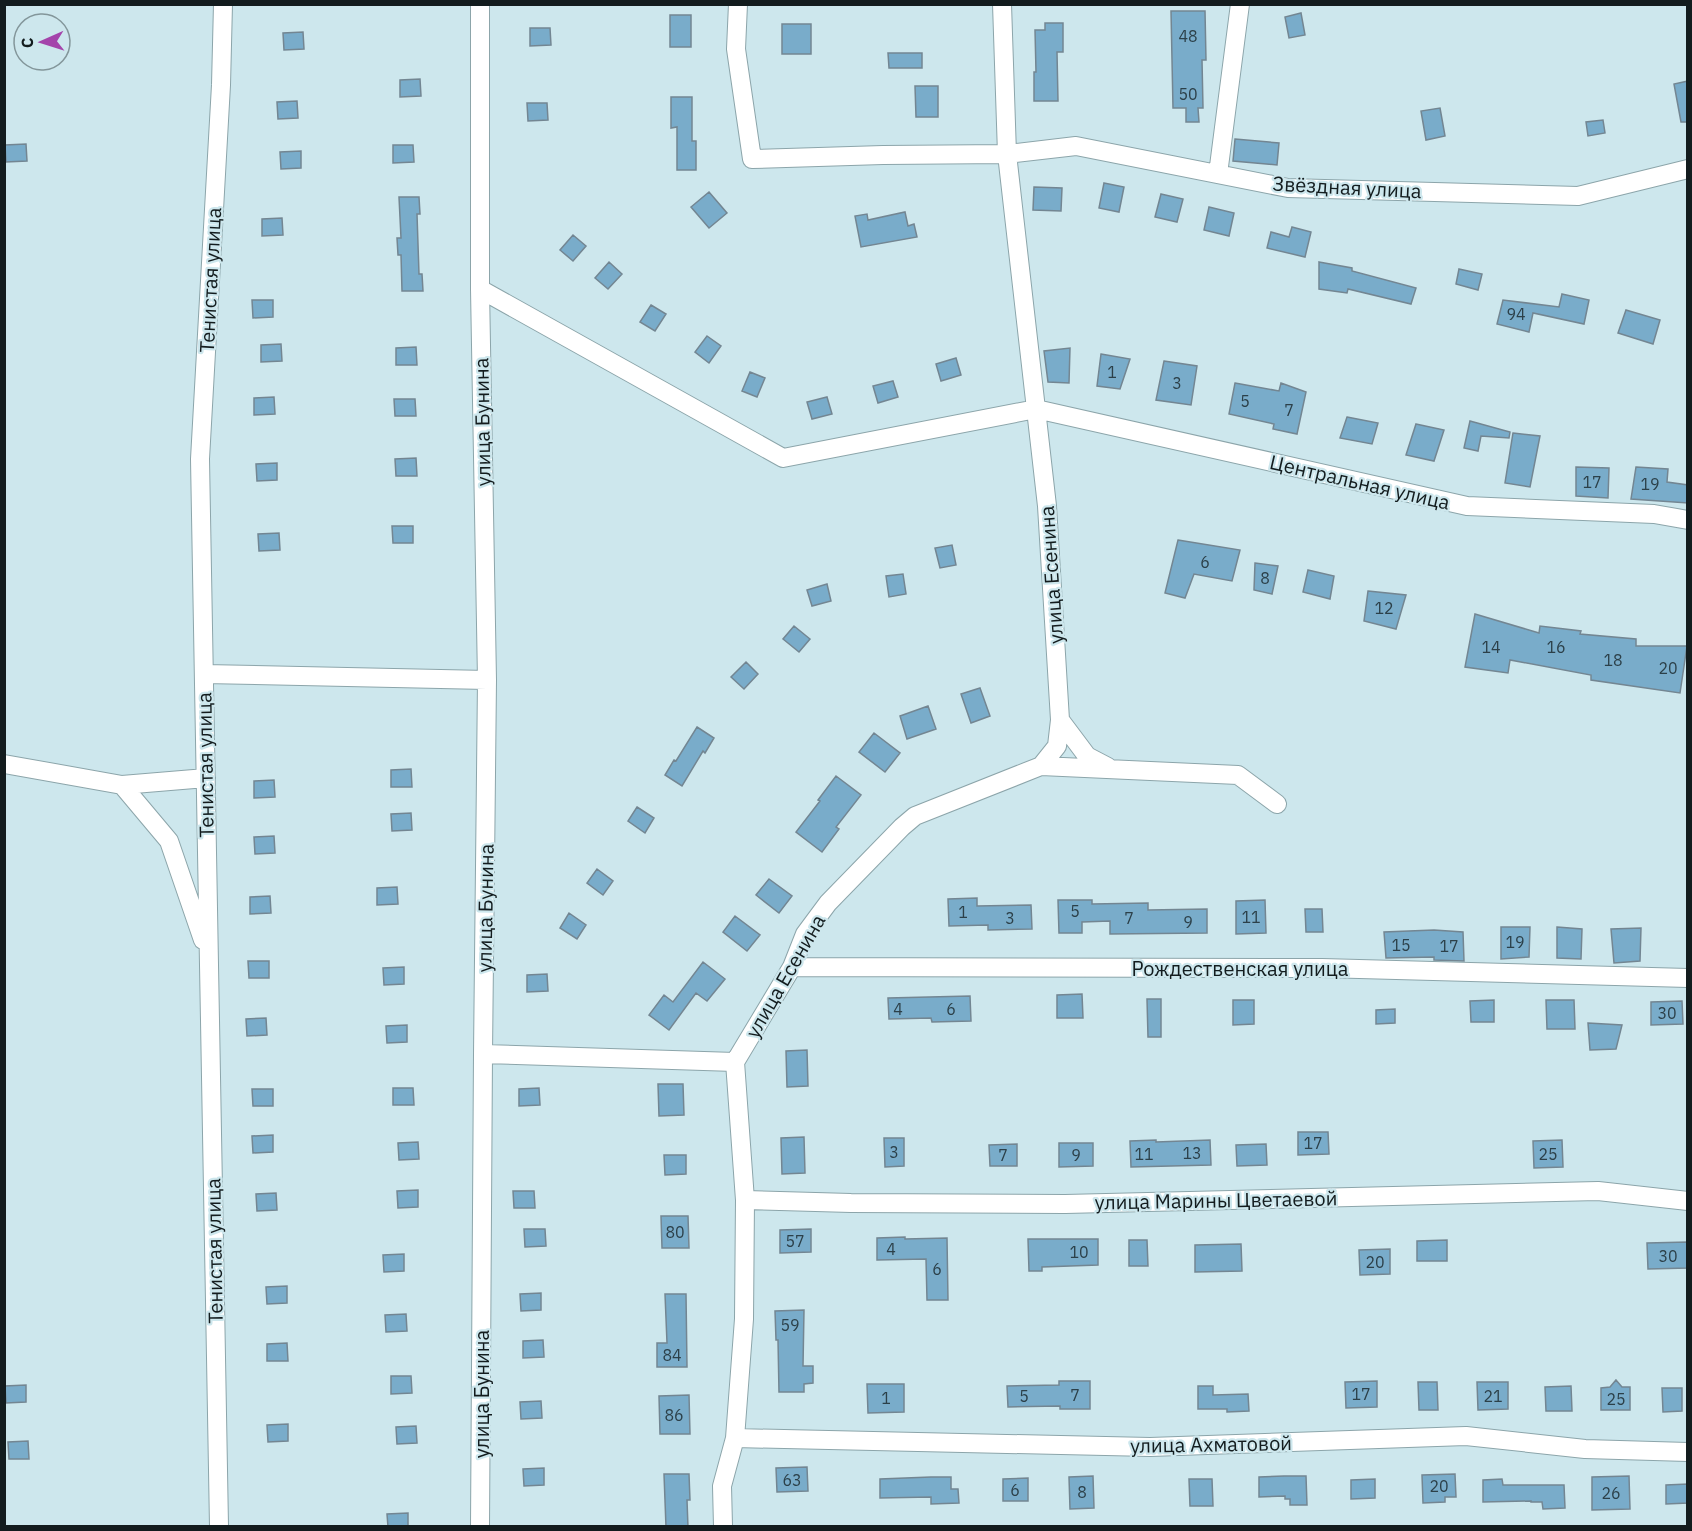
<svg xmlns="http://www.w3.org/2000/svg" width="1692" height="1531" viewBox="0 0 1692 1531" font-family="'IBM Plex Sans',sans-serif">
	<style>
		.building { fill: #79acca; stroke: #738692; stroke-width: 1.5 }
		.lines { fill: none; stroke-linecap: round; stroke-linejoin: round }
		.minor-casing { stroke: #8ca5aa; stroke-width: 20 }
		.minor { stroke: #fff; stroke-width: 18 }
		.labels { text-anchor: middle; dominant-baseline: central; stroke-width: 4.5; stroke-linejoin: round; paint-order: stroke }
		.number-label { font-size: 16px; fill: #2c4049 }
		.street-label { font-size: 20px; fill: #131c1e; stroke: #cde7ed }
	</style>
	<rect width="100%" height="100%" fill="#cde7ed"/>
	<path class="building" d="M1171 11H1205L1206 60H1202L1203 108H1198L1199 122H1186V108H1173Z
		M1301 13 1305 35 1289 38 1285 17Z
		M670 15H691V47H670Z
		M1045 23H1063V52H1057L1058 101H1034V72H1036L1035 30H1045Z
		M782 24H811V54H782Z
		M530 28H550L551 45 530 46Z
		M303 32 304 49 284 50 283 33Z
		M888 53H922V68H889Z
		M420 79 421 96 400 97V80Z
		M1688 81V122H1681L1674 84Z
		M915 86H938V117H916Z
		M671 97H692V141H696V170H677V127L671 128Z
		M297 101 298 118 278 119 277 102Z
		M527 103H547L548 120 528 121Z
		M1440 108 1445 136 1426 140 1421 111Z
		M1603 120 1605 133 1588 136 1586 122Z
		M1235 139 1279 143 1277 165 1233 161Z
		M26 144 27 161 6 162 5 145Z
		M393 145H413L414 162 393 163Z
		M301 151V168L281 169 280 152Z
		M1104 183 1124 187 1119 212 1099 208Z
		M1034 187 1062 188 1061 211 1033 210Z
		M709 192 727 213 709 228 691 207Z
		M1161 194 1183 199 1177 222 1155 217Z
		M399 197H419L420 214H417L419 274H422L423 291H402L401 255H398L397 238H401Z
		M1209 207 1234 213 1229 236 1204 230Z
		M905 212 908 226 914 224 917 237 861 247 855 216 867 214 868 220Z
		M282 218 283 235 262 236V219Z
		M1292 227 1311 232 1305 257 1267 248 1271 232 1289 237Z
		M573 235 586 246 573 261 560 250Z
		M609 262 622 274 608 289 595 278Z
		M1319 262 1352 268V271L1416 288 1411 304 1348 289 1347 293 1319 289Z
		M1459 269 1482 274 1478 290 1456 284Z
		M1562 294 1589 300 1584 324 1533 313 1529 332 1497 324 1503 300 1559 307Z
		M252 300H273V317L253 318Z
		M651 305 666 314 655 331 640 322Z
		M1626 310 1660 320 1653 344 1618 333Z
		M707 336 721 346 709 363 695 352Z
		M281 344 282 361 261 362V345Z
		M416 347 417 365H396V348Z
		M1070 348 1069 383 1048 382 1044 351Z
		M1101 354 1130 359 1120 389 1097 386Z
		M956 358 961 375 941 381 936 364Z
		M1164 361 1197 366 1191 405 1156 400Z
		M750 372 765 378 757 397 742 391Z
		M893 381 898 397 878 403 873 386Z
		M1235 383 1279 391 1281 383 1306 392 1297 434 1273 429 1274 424 1229 414Z
		M274 397 275 414 254 415V398Z
		M827 397 832 414 812 419 807 402Z
		M394 399H415L416 416H395Z
		M1347 417 1378 423 1372 444 1340 438Z
		M1470 421 1510 432 1509 438 1481 436 1478 451 1464 448Z
		M1416 424 1444 430 1434 461 1406 455Z
		M1513 433 1540 436 1530 487 1505 483Z
		M416 458 417 476H396L395 459Z
		M277 463V480L257 481 256 464Z
		M1576 467 1609 468 1608 498 1576 496Z
		M1636 467 1668 469 1667 482 1688 485V503L1631 499Z
		M392 526H413V543H393Z
		M279 533 280 550 259 551 258 534Z
		M1178 540 1240 550 1232 581 1194 574 1185 598 1165 593Z
		M952 545 956 565 940 568 935 548Z
		M1255 563 1278 566 1272 594 1254 590Z
		M1308 570 1334 576 1330 599 1303 592Z
		M903 574 906 594 889 597 886 576Z
		M827 584 831 601 812 606 807 590Z
		M1368 591 1406 595 1396 629 1364 621Z
		M1475 614 1539 633 1540 626 1581 631 1580 634 1636 639V646H1687L1680 693 1591 680V675L1510 660 1508 673 1465 667Z
		M794 626 810 639 799 652 783 639Z
		M746 662 758 674 744 689 731 677Z
		M980 688 990 716 971 723 961 694Z
		M928 706 936 729 907 739 900 716Z
		M697 727 714 738 705 753 703 751 682 786 665 775 674 760 676 761Z
		M874 733 900 753 885 772 859 752Z
		M411 769 412 787H391V770Z
		M836 776 861 795 836 827 839 829 822 852 796 832 820 801 818 800Z
		M274 780 275 797 254 798V781Z
		M637 807 654 818 645 833 628 821Z
		M411 813 412 830 392 831 391 814Z
		M274 836 275 853 255 854 254 837Z
		M597 869 613 881 603 895 587 883Z
		M769 879 792 896 779 913 756 895Z
		M397 887 398 904 377 905V888Z
		M270 896 271 913 250 914V897Z
		M977 898V906L1031 905 1032 929 988 930V925L949 926 948 899Z
		M1058 900H1092V904L1148 903V910L1207 909V933L1110 934V921L1082 922V933H1059Z
		M1265 900 1266 933 1236 934V901Z
		M1305 909H1322L1323 932H1306Z
		M569 913 586 925 577 939 560 928Z
		M735 916 760 935 747 951 723 932Z
		M1501 927H1530L1529 957 1501 959Z
		M1557 927 1582 929 1581 959 1557 958Z
		M1641 928 1640 961 1614 963 1611 929Z
		M1434 930 1463 932 1464 961 1434 960V957L1386 958 1384 932Z
		M248 961H269V978H249Z
		M703 962 725 979 707 1001 696 993 669 1030 649 1015 664 995 673 1002Z
		M404 967V984L384 985 383 968Z
		M547 974 548 991 527 992V975Z
		M1082 994 1083 1018H1057V995Z
		M970 996 971 1021 932 1022 931 1018 889 1019 888 998Z
		M1147 999H1161V1037H1148Z
		M1233 1000H1254V1024L1233 1025Z
		M1494 1000V1022H1471L1470 1001Z
		M1546 1000H1574L1575 1029H1547Z
		M1682 1001 1683 1024 1651 1025V1002Z
		M1395 1009V1023L1376 1024V1010Z
		M266 1018 267 1035 247 1036 246 1019Z
		M1588 1023 1622 1025 1616 1049 1590 1050Z
		M407 1025V1042L387 1043 386 1026Z
		M807 1050 808 1086 787 1087 786 1051Z
		M658 1084H683L684 1115 659 1116Z
		M393 1088H413L414 1105H393Z
		M539 1088 540 1105 519 1106V1089Z
		M252 1089H273V1106H253Z
		M1298 1132H1328L1329 1154 1298 1155Z
		M273 1135V1152L253 1153 252 1136Z
		M804 1137 805 1173 782 1174 781 1138Z
		M884 1138H904V1166L885 1167Z
		M1156 1140V1142L1210 1140 1211 1165 1131 1167 1130 1141Z
		M1562 1140 1563 1167 1534 1168 1533 1141Z
		M418 1142 419 1159 399 1160 398 1143Z
		M1059 1143H1093V1166L1059 1167Z
		M1017 1144V1166H990L989 1145Z
		M1266 1144 1267 1165 1237 1166 1236 1145Z
		M664 1155H686V1174L665 1175Z
		M418 1190V1207L398 1208 397 1191Z
		M513 1191H534L535 1208H514Z
		M276 1193 277 1210 257 1211 256 1194Z
		M661 1216H688L689 1248H662Z
		M524 1229H545L546 1246 525 1247Z
		M811 1229V1252L780 1253V1230Z
		M905 1237V1239L947 1238 948 1300H927L926 1259 877 1260V1238Z
		M1028 1239H1098V1265L1042 1267V1271H1029Z
		M1129 1240H1147L1148 1266H1129Z
		M1447 1240V1261H1417V1241Z
		M1688 1242V1268L1648 1269 1647 1243Z
		M1241 1244 1242 1271 1195 1272V1245Z
		M1390 1249V1274L1360 1275 1359 1250Z
		M404 1254V1271L384 1272 383 1255Z
		M287 1286V1303L267 1304 266 1287Z
		M541 1293V1310L521 1311 520 1294Z
		M665 1294H686L687 1367H657V1343H667Z
		M804 1310 803 1366H813V1383L804 1384V1392H779L778 1340H776L775 1311Z
		M406 1314 407 1331 386 1332 385 1315Z
		M543 1340 544 1357 523 1358V1341Z
		M287 1343 288 1361H267V1344Z
		M391 1376H411L412 1393 391 1394Z
		M1616 1380 1622 1387H1630V1410H1601V1388L1610 1387Z
		M1059 1381H1090V1409H1060V1406L1008 1407 1007 1386 1059 1385Z
		M1377 1381V1407L1346 1408 1345 1382Z
		M1418 1382H1437L1438 1410H1419Z
		M1477 1382H1508V1409L1478 1410Z
		M867 1384H904V1412L868 1413Z
		M26 1385V1402L6 1403 5 1386Z
		M1198 1386H1213V1395L1248 1394 1249 1411 1227 1412V1409H1198Z
		M1571 1386 1572 1411H1546L1545 1387Z
		M1662 1388H1682V1411L1663 1412Z
		M689 1395 690 1434H660L659 1396Z
		M541 1401 542 1418 521 1419 520 1402Z
		M288 1424V1441L268 1442 267 1425Z
		M416 1426 417 1443 397 1444 396 1427Z
		M28 1441 29 1459H9L8 1442Z
		M807 1467 808 1491 777 1492 776 1468Z
		M544 1468V1485L524 1486 523 1469Z
		M664 1474H689L690 1500H687L688 1527H666Z
		M1455 1474 1456 1497H1445V1502L1423 1503 1422 1475Z
		M1093 1476 1094 1508 1070 1509 1069 1477Z
		M1284 1476H1306L1307 1505H1290V1499H1285V1496L1259 1497V1477Z
		M1629 1476 1630 1509 1592 1510V1477Z
		M931 1477H951V1489H958L959 1503 931 1504V1497L880 1498V1479Z
		M1028 1478V1501H1003V1479Z
		M1189 1479H1212L1213 1506H1190Z
		M1375 1479V1498L1351 1499V1480Z
		M1502 1479 1503 1485H1564L1565 1508 1543 1509 1542 1502H1531V1501L1483 1502V1480Z
		M1688 1484V1503L1666 1504V1485Z
		M408 1513V1527H388L387 1514Z"/>
	<g class="lines">
		<defs>
			<path id="minor" d="M738 4 736 49 752 159 883 155 1007 154 1076 146 1288 188 1578 196 1688 169
				M1218 174 1240 4
				M480 289 783 458 1036 409 1467 506 1654 514 1688 520
				M204 674 487 680
				M1060 720 1087 756 1108 767
				M4 764 122 785 206 778
				M1041 766 1238 775 1277 804
				M122 785 169 841 203 940
				M792 967 1322 968 1688 978
				M483 1054 735 1062
				M745 1200 851 1203 1065 1204 1598 1191 1688 1201
				M735 1438 1150 1447 1466 1436 1585 1449 1688 1452
				M219 1526 200 459 221 85 223 4
				M480 1526 483 1054 487 680 480 289V4
				M723 1526 722 1486 735 1438 744 1319 745 1200 735 1062 792 967 805 934 828 903 902 827 915 816 1041 766 1057 746 1060 720 1047 506 1007 154 1002 4"/>
		</defs>
		<use href="#minor" class="minor-casing"/>
		<use href="#minor" class="minor"/>
	</g>
	<g class="labels">
		<g class="number-label">
			<text x="1188" y="36">48</text>
			<text x="1188" y="94">50</text>
			<text x="1516" y="314">94</text>
			<text x="1112" y="372">1</text>
			<text x="1177" y="383">3</text>
			<text x="1245" y="401">5</text>
			<text x="1289" y="410">7</text>
			<text x="1592" y="482">17</text>
			<text x="1650" y="484">19</text>
			<text x="1205" y="562">6</text>
			<text x="1265" y="578">8</text>
			<text x="1384" y="608">12</text>
			<text x="1491" y="647">14</text>
			<text x="1556" y="647">16</text>
			<text x="1613" y="660">18</text>
			<text x="1668" y="668">20</text>
			<text x="1075" y="911">5</text>
			<text x="963" y="912">1</text>
			<text x="1251" y="917">11</text>
			<text x="1010" y="918">3</text>
			<text x="1129" y="918">7</text>
			<text x="1188" y="922">9</text>
			<text x="1515" y="942">19</text>
			<text x="1401" y="945">15</text>
			<text x="1449" y="946">17</text>
			<text x="898" y="1009">4</text>
			<text x="951" y="1009">6</text>
			<text x="1667" y="1013">30</text>
			<text x="1313" y="1143">17</text>
			<text x="894" y="1152">3</text>
			<text x="1192" y="1153">13</text>
			<text x="1144" y="1154">11</text>
			<text x="1548" y="1154">25</text>
			<text x="1003" y="1155">7</text>
			<text x="1076" y="1155">9</text>
			<text x="675" y="1232">80</text>
			<text x="795" y="1241">57</text>
			<text x="891" y="1249">4</text>
			<text x="1079" y="1252">10</text>
			<text x="1668" y="1256">30</text>
			<text x="1375" y="1262">20</text>
			<text x="937" y="1269">6</text>
			<text x="790" y="1325">59</text>
			<text x="672" y="1355">84</text>
			<text x="1361" y="1394">17</text>
			<text x="1075" y="1395">7</text>
			<text x="1024" y="1396">5</text>
			<text x="1493" y="1396">21</text>
			<text x="886" y="1398">1</text>
			<text x="1616" y="1399">25</text>
			<text x="674" y="1415">86</text>
			<text x="792" y="1480">63</text>
			<text x="1439" y="1486">20</text>
			<text x="1015" y="1490">6</text>
			<text x="1082" y="1492">8</text>
			<text x="1611" y="1493">26</text>
		</g>
		<g class="street-label">
			<text transform="translate(1347 187) rotate(3)">Звёздная улица</text>
			<text transform="translate(210 280) rotate(-87)">Тенистая улица</text>
			<text transform="translate(482 422) rotate(-91)">улица Бунина</text>
			<text transform="translate(1360 482) rotate(13)">Центральная улица</text>
			<text transform="translate(1051 575) rotate(-94)">улица Есенина</text>
			<text transform="translate(205 765) rotate(-91)">Тенистая улица</text>
			<text transform="translate(485 908) rotate(-89)">улица Бунина</text>
			<text x="1240" y="968">Рождественская улица</text>
			<text transform="translate(785 976) rotate(-60)">улица Есенина</text>
			<text transform="translate(1216 1200) rotate(-1)">улица Марины Цветаевой</text>
			<text transform="translate(214 1251) rotate(-91)">Тенистая улица</text>
			<text transform="translate(481 1394) rotate(-90)">улица Бунина</text>
			<text transform="translate(1211 1444) rotate(-1)">улица Ахматовой</text>
		</g>
	</g>
	<rect width="1692" height="1531" fill="none" stroke="#131c1e" stroke-width="12"/>
	<g transform="translate(42 42) rotate(267)"><circle r="28" fill="#cde7ed" stroke="#83969a" stroke-width="1.5"/>
	<path d="M0-4.5L10 22L0 15L-10 22Z" fill="#a444ab"/>
	<text y="-9" font-size="16" font-weight="bold" text-anchor="middle" fill="#131c1e">С</text>
	</g>
</svg>
